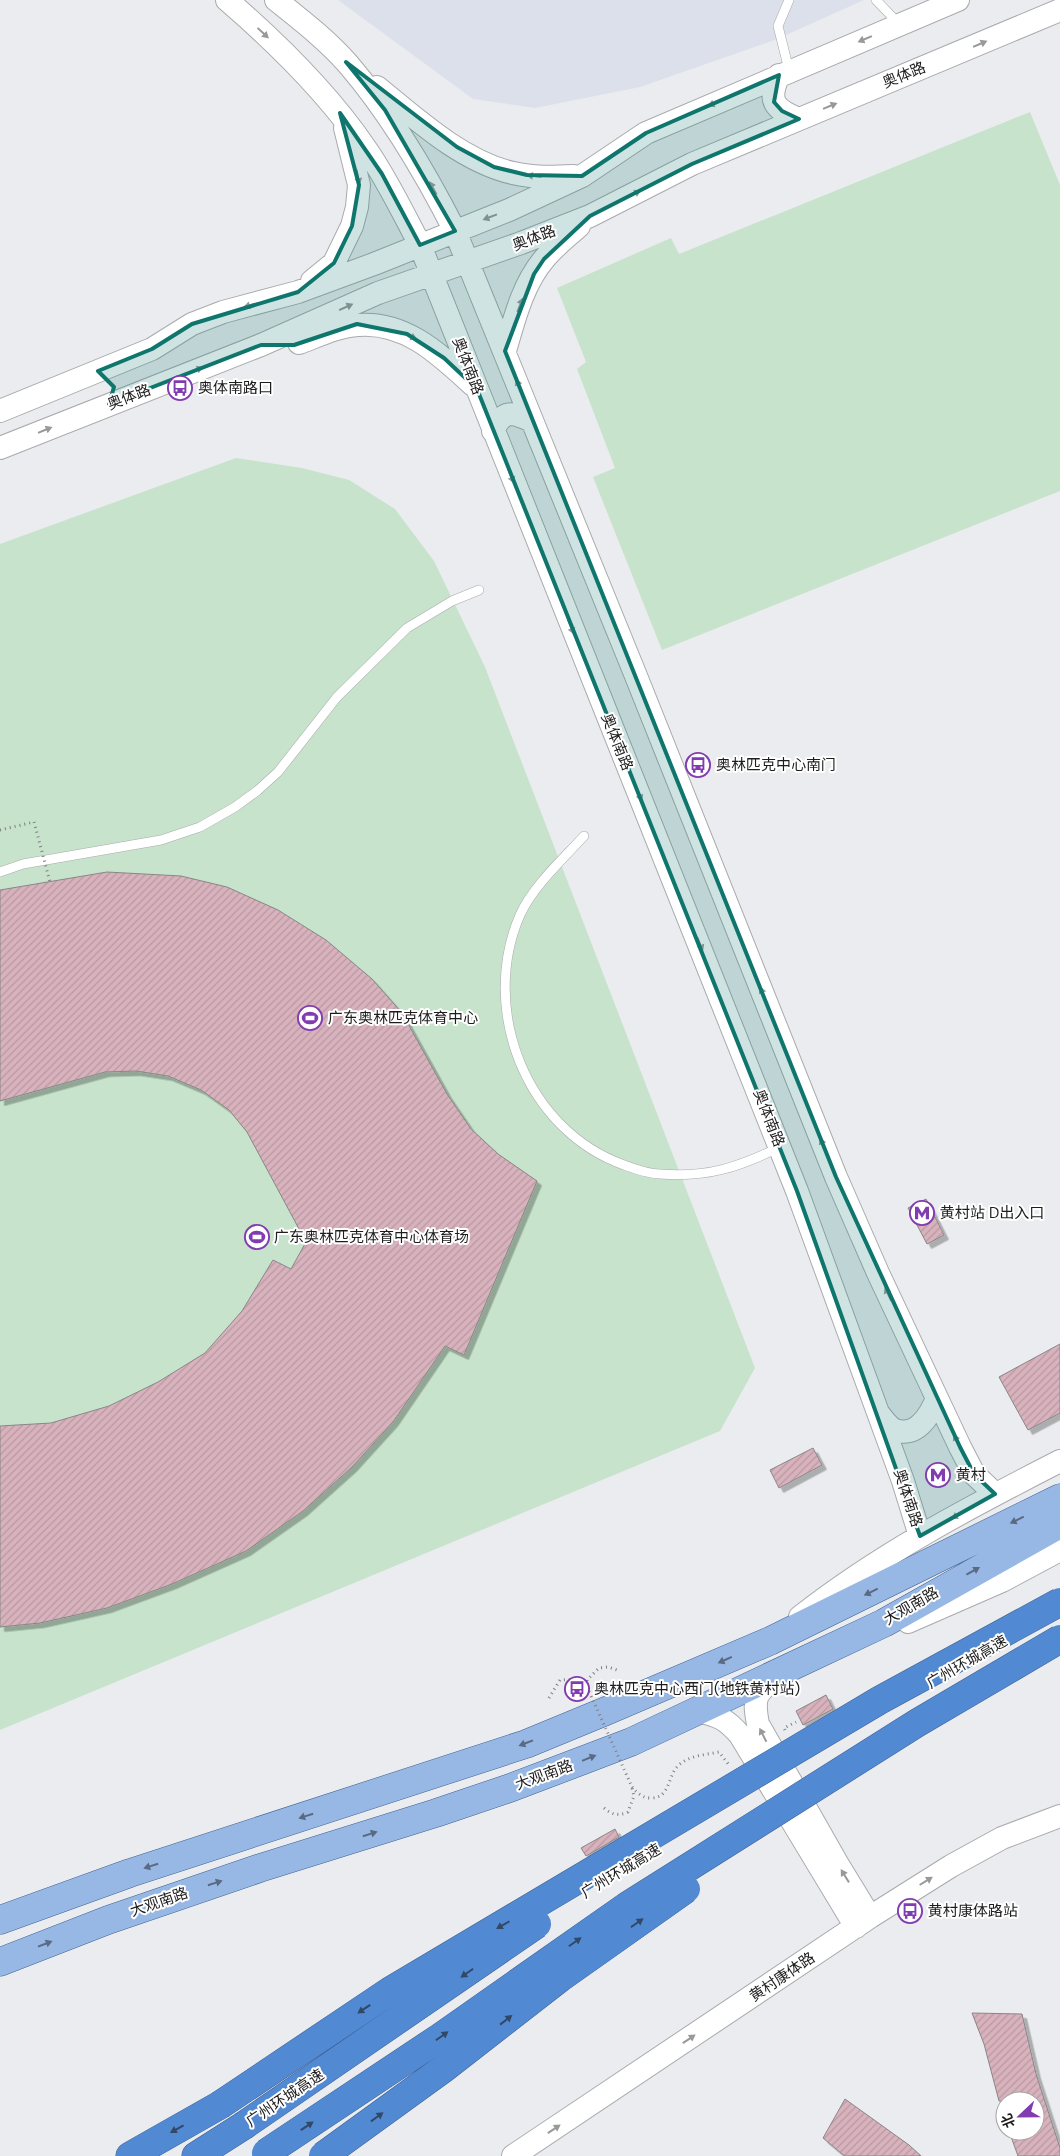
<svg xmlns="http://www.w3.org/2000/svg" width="1060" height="2156" viewBox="0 0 1060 2156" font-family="'DM Sans','Noto Sans SC',sans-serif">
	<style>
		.built { fill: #dce0ea }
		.garden { fill: #c7e3cc }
		.building { fill: url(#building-hatch); stroke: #898687; filter: url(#shadow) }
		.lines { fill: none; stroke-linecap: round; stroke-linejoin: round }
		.service-casing { stroke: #a9aaad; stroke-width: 10 }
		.tertiary-casing { stroke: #a9aaad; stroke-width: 24 }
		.primary-casing { stroke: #3f6394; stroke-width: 29 }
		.motorway-casing { stroke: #3f6394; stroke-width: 29 }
		.path { stroke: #7e7f81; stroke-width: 3; stroke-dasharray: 1 4; stroke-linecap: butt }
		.service { stroke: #fff; stroke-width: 9 }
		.tertiary { stroke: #fff; stroke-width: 22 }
		.primary { stroke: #97b8e5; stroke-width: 28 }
		.motorway { stroke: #5289d3; stroke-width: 28 }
		.motorway-bridge-casing { stroke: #3f6394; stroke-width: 29; stroke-linecap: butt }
		.path-bridge { stroke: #7e7f81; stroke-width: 3; stroke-dasharray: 1 4; stroke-linecap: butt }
		.motorway-bridge { stroke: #5289d3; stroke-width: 28 }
		.oneway { fill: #99999a }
		.oneway2 { fill: #5a6a82 }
		.oneway3 { fill: #324866 }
		.marked { fill: #0f766e; fill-opacity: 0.2; stroke: #0f766e; stroke-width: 4; stroke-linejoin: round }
		.labels { text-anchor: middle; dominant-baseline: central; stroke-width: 4; stroke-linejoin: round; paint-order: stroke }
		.street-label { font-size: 15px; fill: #1d1d1e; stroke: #fff }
		.poi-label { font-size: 15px; fill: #1d1d1e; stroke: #fff; text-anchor: start }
	</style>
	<defs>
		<pattern id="building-hatch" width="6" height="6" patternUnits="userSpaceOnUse" patternTransform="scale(1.25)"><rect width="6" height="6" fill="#d8b2bd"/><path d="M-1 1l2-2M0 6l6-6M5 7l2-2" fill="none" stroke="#b999a2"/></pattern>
		<filter id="shadow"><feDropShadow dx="4.5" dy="4.5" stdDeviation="0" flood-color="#0004"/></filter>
	</defs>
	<rect width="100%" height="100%" fill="#ebecef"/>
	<path class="built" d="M338 0H864L775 40 640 87 535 108 473 99Z"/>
	<path class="garden" d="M1030 112 1060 185V491L662 650 593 477 615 468 577 369 586 362 557 288 671 238 679 254Z
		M236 458 302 468 349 480 395 509 434 561 485 667 755 1368 720 1431 0 1730V544Z"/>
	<path class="building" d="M107 872 181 876 227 887 278 910 326 940 372 979 402 1013 447 1094 471 1129 498 1154 537 1181 464 1355 445 1346 393 1422 352 1467 303 1511 246 1551 172 1584 107 1608 40 1623 0 1627V1426L51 1423 109 1406 158 1382 205 1353 242 1311 273 1260 291 1269 306 1242 247 1132 229 1110 201 1090 168 1076 136 1071 105 1072 0 1101V890Z
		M926 1199 944 1235 927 1244 908 1208Z
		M1060 1344V1413L1028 1430 999 1377Z
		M813 1448 822 1465 779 1488 770 1470Z
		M826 1695 833 1709 803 1725 796 1711Z
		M615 1829 619 1837 586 1856 581 1848Z
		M972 2013 1022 2014 1036 2074 1060 2148V2156H1018L1009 2131H1035V2101H999L984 2044Z
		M845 2099 909 2145 921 2156H845L842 2154 823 2138Z"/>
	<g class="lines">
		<defs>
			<path id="service" d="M789 0 778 26 789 70
				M876 0 899 24
				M584 836C563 859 533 886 520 915 479 1009 526 1130 624 1165 635 1169 648 1174 660 1174 707 1178 739 1167 780 1147
				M0 872 23 864 161 840 200 827 235 807 257 791 278 772 337 697 407 628 452 601 479 590"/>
			<path id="tertiary" d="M227 0C278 44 328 93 366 149 387 179 403 213 420 245L797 1191 903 1481 920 1536
				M276 0C301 20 327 40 348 64 391 114 425 172 455 231L636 676 836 1177 878 1273 960 1447 974 1474 995 1494
				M779 75C767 101 774 109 799 119
				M377 87C416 119 463 162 513 173 533 178 553 177 574 176
				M312 281 334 263 352 226 357 207 359 185 345 128
				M299 343C318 336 338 326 358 325 406 321 440 355 473 385
				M505 351C514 320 523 283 545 258 555 246 568 236 579 226
				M0 411 152 349 192 324 223 312 298 292 374 264 509 210 582 176 646 133 958 0
				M493 431C503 409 513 412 532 421
				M0 448 261 345 378 293 521 243 590 216 692 164 1060 10
				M879 1414C883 1419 888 1426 893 1429 915 1440 930 1416 937 1398
				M800 1617C880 1554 970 1507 1060 1461
				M908 1622 1002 1581 1060 1550
				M776 1678C755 1693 753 1698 758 1724L837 1863 870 1917
				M699 1711C719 1716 726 1719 740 1735L856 1927
				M513 2156 870 1917 951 1866 1002 1838 1060 1816"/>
			<path id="primary" d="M0 1920 130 1873 526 1744 606 1711 770 1641 1060 1498
				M0 1962 108 1920 260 1868 436 1813 510 1788 631 1742 884 1623 1060 1524"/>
			<path id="motorway" d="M130 2156 220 2105
				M196 2156 243 2126"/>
		</defs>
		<use href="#service" class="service-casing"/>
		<use href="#tertiary" class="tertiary-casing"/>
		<use href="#primary" class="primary-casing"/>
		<use href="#motorway" class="motorway-casing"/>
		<path class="path" d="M0 830 34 822
			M587 1686V1680L599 1668 608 1667 620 1671
			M549 1698 560 1680 578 1679 587 1687
			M785 1730 784 1728 796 1722
			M632 1787C638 1794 643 1798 651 1798 671 1798 667 1775 679 1765 690 1755 705 1755 719 1752L729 1765
			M604 1808C612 1815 619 1816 628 1812L634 1796 632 1788"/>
		<use href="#service" class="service"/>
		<use href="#tertiary" class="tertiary"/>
		<use href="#primary" class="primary"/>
		<use href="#motorway" class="motorway"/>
		<defs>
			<path id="motorway-bridge" d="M220 2105 390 1991 880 1700 1060 1602
				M243 2126 537 1924
				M266 2153 439 2038 627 1906 917 1723 1060 1639
				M323 2156 443 2069 560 1978 686 1889"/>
		</defs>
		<use href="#motorway-bridge" class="motorway-bridge-casing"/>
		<path class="path-bridge" d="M34 822 50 882
			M587 1687 632 1787"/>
		<use href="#motorway-bridge" class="motorway-bridge"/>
	</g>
	<defs><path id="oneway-solid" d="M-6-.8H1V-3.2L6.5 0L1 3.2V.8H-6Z" transform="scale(1.25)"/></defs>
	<g class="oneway">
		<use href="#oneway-solid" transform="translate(263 33) rotate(43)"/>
		<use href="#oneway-solid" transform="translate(865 39) rotate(157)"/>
		<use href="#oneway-solid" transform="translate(980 44) rotate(-23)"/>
		<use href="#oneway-solid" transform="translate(715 103) rotate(156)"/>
		<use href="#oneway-solid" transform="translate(830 106) rotate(-22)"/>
		<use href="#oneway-solid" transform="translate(534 176) rotate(-173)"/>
		<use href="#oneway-solid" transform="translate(358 177) rotate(78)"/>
		<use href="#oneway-solid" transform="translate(433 188) rotate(-119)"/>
		<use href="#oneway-solid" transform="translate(634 194) rotate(-27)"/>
		<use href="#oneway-solid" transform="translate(490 217) rotate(159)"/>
		<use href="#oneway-solid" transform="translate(251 305) rotate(165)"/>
		<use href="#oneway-solid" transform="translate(520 305) rotate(-69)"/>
		<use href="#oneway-solid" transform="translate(346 307) rotate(-24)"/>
		<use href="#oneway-solid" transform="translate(410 336) rotate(26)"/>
		<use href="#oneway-solid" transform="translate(196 370) rotate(-21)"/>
		<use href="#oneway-solid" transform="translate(519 386) rotate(-112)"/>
		<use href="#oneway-solid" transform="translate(45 430) rotate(-22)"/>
		<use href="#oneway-solid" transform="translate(511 476) rotate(68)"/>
		<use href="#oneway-solid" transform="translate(571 627) rotate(68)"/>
		<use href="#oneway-solid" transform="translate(639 794) rotate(68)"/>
		<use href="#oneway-solid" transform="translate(700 944) rotate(68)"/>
		<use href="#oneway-solid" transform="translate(763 994) rotate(-112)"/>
		<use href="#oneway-solid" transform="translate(823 1145) rotate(-112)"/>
		<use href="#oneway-solid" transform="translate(888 1294) rotate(-115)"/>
		<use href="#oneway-solid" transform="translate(957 1441) rotate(-115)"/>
		<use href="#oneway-solid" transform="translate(958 1515) rotate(151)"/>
		<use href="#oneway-solid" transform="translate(763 1735) rotate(-117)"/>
		<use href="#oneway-solid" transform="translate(845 1876) rotate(-122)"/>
		<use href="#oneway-solid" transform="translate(926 1881) rotate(-32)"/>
		<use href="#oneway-solid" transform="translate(689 2039) rotate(-34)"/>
		<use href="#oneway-solid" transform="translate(554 2129) rotate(-34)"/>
	</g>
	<g class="oneway2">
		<use href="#oneway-solid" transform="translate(1017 1520) rotate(154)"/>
		<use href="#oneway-solid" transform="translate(973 1571) rotate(-29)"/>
		<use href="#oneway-solid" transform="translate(871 1592) rotate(154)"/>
		<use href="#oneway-solid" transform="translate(725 1660) rotate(156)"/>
		<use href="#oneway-solid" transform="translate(526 1743) rotate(159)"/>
		<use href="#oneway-solid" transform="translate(589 1758) rotate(-22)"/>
		<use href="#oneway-solid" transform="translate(306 1816) rotate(162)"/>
		<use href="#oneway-solid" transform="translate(370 1834) rotate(-18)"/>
		<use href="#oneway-solid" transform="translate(151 1866) rotate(162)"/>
		<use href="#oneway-solid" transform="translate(215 1883) rotate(-18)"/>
		<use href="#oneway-solid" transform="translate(45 1944) rotate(-21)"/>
	</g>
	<g class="oneway3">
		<use href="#oneway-solid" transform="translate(637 1923) rotate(-35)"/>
		<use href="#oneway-solid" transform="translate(503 1925) rotate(150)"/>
		<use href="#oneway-solid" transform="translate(575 1942) rotate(-35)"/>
		<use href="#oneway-solid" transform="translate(467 1973) rotate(145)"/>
		<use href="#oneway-solid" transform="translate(364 2009) rotate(146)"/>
		<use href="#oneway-solid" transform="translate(506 2020) rotate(-38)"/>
		<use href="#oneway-solid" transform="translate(442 2036) rotate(-35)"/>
		<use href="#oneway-solid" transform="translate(377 2117) rotate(-36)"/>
		<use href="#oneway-solid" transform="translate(307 2126) rotate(-34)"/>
		<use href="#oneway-solid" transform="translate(177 2129) rotate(151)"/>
	</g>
	<path class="marked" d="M346 62 457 147 494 167 527 175 582 176 646 133 779 75 774 102 782 111 799 119 692 164 590 216 544 259 534 274 505 351 836 1177 960 1447 974 1474 995 1494 920 1536 797 1191 477 389 444 358 407 334 357 324 294 345H261L109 404 114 387 98 371 152 349 192 324 298 292 334 263 352 226 359 185 340 113 382 174 420 245 455 231 385 110Z"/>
	<defs>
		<symbol id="bus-ring" viewBox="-11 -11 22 22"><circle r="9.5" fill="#fff" stroke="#813caf" stroke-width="1.5"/><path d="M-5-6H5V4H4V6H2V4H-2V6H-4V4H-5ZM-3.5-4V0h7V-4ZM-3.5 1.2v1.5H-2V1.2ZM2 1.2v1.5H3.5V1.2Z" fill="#813caf"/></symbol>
		<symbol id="stadium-ring" viewBox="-11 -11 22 22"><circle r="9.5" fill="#fff" stroke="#813caf" stroke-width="1.5"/><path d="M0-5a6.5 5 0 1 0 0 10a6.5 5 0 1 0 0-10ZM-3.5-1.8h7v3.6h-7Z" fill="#813caf"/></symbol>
		<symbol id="metro-ring" viewBox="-11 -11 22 22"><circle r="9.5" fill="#fff" stroke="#813caf" stroke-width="1.5"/><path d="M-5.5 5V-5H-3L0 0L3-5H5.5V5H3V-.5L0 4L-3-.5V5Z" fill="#813caf"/></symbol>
	</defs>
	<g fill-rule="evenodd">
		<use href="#bus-ring" x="166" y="374" width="28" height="28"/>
		<use href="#bus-ring" x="684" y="751" width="28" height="28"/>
		<use href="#stadium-ring" x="296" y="1004" width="28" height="28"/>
		<use href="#metro-ring" x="908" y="1199" width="28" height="28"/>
		<use href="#stadium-ring" x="243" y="1223" width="28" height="28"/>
		<use href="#metro-ring" x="924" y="1461" width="28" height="28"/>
		<use href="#bus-ring" x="563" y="1675" width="28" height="28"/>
		<use href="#bus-ring" x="896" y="1897" width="28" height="28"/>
	</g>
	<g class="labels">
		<g class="street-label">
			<text transform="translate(904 75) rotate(-22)">奥体路</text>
			<text transform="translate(534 238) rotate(-21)">奥体路</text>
			<text transform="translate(468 366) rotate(69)">奥体南路</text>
			<text transform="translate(129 397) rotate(-21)">奥体路</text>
			<text transform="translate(617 742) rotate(68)">奥体南路</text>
			<text transform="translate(769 1118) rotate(69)">奥体南路</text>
			<text transform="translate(908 1498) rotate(72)">奥体南路</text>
			<text transform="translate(911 1606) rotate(-30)">大观南路</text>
			<text transform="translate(967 1662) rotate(-30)">广州环城高速</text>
			<text transform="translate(544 1775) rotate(-20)">大观南路</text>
			<text transform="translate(621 1871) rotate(-31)">广州环城高速</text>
			<text transform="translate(159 1902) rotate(-19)">大观南路</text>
			<text transform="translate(782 1977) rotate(-34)">黄村康体路</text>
			<text transform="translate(285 2098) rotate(-34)">广州环城高速</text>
		</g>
		<g class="poi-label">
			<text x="198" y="388">奥体南路口</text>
			<text x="716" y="765">奥林匹克中心南门</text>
			<text x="328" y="1018">广东奥林匹克体育中心</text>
			<text x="940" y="1213">黄村站 D出入口</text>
			<text x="274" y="1237">广东奥林匹克体育中心体育场</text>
			<text x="956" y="1475">黄村</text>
			<text x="594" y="1689">奥林匹克中心西门(地铁黄村站)</text>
			<text x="928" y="1911">黄村康体路站</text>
		</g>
	</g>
	<g transform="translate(1020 2116) rotate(248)"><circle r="24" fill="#ffffff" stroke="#a5a5a5"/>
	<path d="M0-4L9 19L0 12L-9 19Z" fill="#813caf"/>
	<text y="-8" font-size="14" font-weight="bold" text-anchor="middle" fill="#1d1d1e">北</text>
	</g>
</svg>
